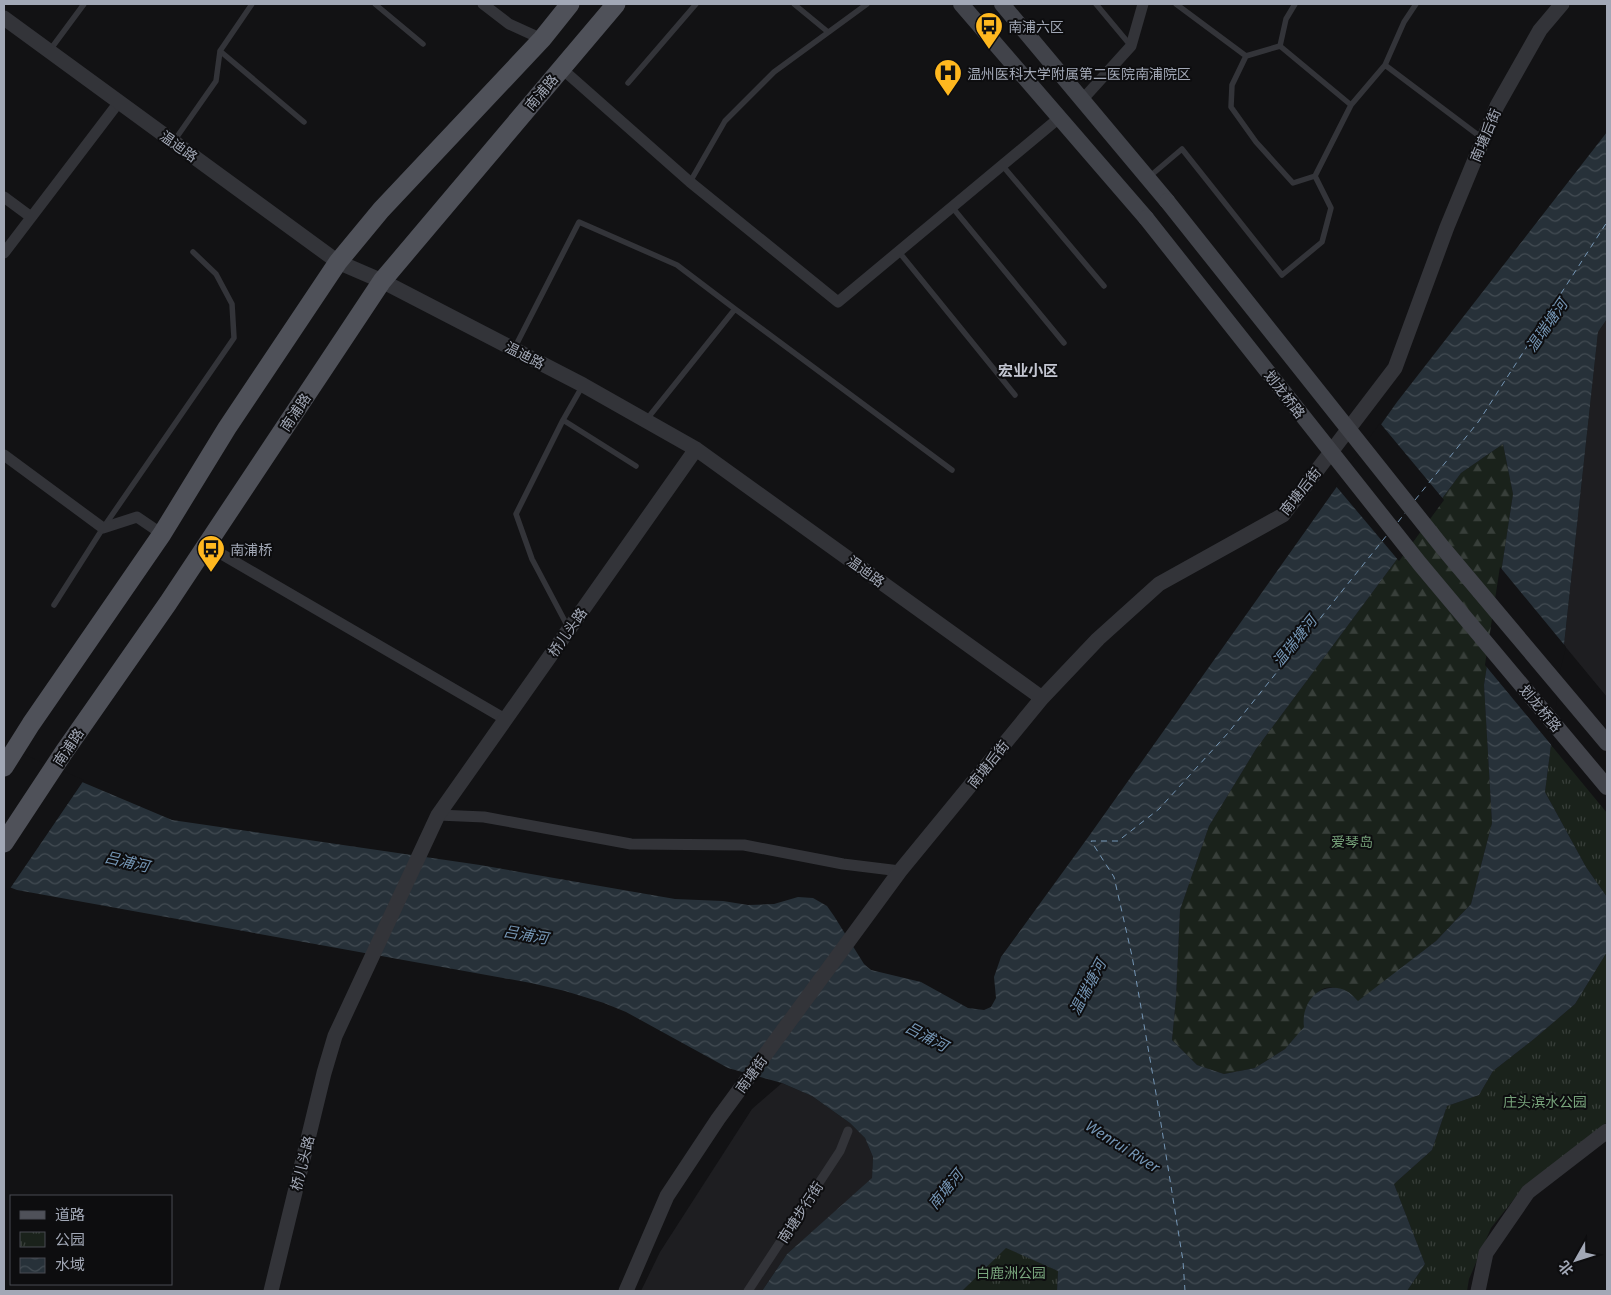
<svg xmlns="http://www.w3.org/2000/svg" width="1611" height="1295" viewBox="0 0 1611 1295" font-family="'Noto Sans','Noto Sans SC',sans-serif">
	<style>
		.built { fill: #1e1e21 }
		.forest { fill: url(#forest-firs) }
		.park { fill: url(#park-tufts) }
		.water { fill: url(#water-waves); fill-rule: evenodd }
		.pier { fill: #121214 }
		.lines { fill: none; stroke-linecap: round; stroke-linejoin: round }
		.ferry { stroke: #7596b5; stroke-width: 1; stroke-dasharray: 6 5; stroke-linecap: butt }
		.service { stroke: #333439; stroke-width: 5.5 }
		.pedestrian { stroke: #333439; stroke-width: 9 }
		.minor { stroke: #333439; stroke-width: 11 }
		.tertiary { stroke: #333439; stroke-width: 15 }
		.secondary { stroke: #41434a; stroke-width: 16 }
		.primary { stroke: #4f5159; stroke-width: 19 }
		.secondary-bridge { stroke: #41434a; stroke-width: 16 }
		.labels { text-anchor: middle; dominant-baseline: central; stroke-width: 4; stroke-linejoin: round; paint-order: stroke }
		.poi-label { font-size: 14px; fill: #a2a8b6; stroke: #0d0d0f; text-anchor: start }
		.street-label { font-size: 14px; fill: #a2a8b6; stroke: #0d0d0f }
		.park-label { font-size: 14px; fill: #77a37b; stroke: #0d0d0f }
		.water-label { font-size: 15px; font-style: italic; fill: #7596b5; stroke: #0d0d0f }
		.neighbourhood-label { font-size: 15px; font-weight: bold; fill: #c4c7d2; stroke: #0d0d0f }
	</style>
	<defs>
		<pattern id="forest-firs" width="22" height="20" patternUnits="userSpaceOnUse" patternTransform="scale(1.25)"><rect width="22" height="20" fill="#1a221b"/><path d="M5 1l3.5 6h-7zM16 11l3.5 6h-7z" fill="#383f3a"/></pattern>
		<pattern id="park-tufts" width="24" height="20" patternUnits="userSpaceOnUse" patternTransform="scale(1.25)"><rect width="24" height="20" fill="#1a221b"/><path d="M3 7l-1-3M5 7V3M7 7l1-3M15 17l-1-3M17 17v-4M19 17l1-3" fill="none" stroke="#383f3a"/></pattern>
		<pattern id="water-waves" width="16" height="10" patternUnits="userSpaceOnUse" patternTransform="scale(1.25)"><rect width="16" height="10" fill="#273139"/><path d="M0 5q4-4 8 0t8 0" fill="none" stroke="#434c53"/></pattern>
	</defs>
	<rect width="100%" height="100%" fill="#121214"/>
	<path class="built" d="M1607 319V697L1564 645 1598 332Z
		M782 1083 812 1096 850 1123 865 1138 873 1157 872 1179 787 1254 762 1291H641L660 1252 752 1109Z"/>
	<path class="forest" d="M1503 444 1513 494 1484 685 1492 823 1471 904 1436 941 1358 1002C1349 991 1328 980 1316 994 1313 996 1312 1002 1310 1005 1305 1013 1303 1017 1305 1027L1285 1049 1255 1068 1224 1074 1197 1065 1172 1040 1176 998 1180 910 1209 826 1256 749 1461 473Z"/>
	<path class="park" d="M1551 745 1607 813V897L1586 867 1545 792Z
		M1607 952V1122L1522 1189 1491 1228 1469 1279 1467 1291H1407L1425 1264 1394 1184 1432 1150 1447 1106 1479 1095 1493 1071 1534 1039 1575 1004Z
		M1005 1247 1058 1271 1057 1291H962Z"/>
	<path class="water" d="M1607 132V319L1598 332 1564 645 1556 679 1551 745 1545 792 1586 867 1607 897V952L1575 1004 1534 1039 1493 1071 1479 1095 1447 1106 1432 1150 1394 1184 1425 1264 1407 1291H1057L1058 1271 1006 1248 962 1291H762L787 1254 872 1178 873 1157 865 1138 850 1123 812 1096 782 1083 728 1068 626 1012 604 1003 565 991 531 983 17 890 4 885V749L172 820 480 865 675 899 723 901 748 905 774 904 798 897 813 898 827 906 834 916 864 964 871 970 921 982 968 1008 984 1010 991 1007 996 998 994 977 1001 957 1089 836 1397 402ZM1503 444 1513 494 1484 685 1492 823 1471 904 1436 941 1358 1001C1354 997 1349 991 1342 989 1317 982 1301 1004 1304 1027L1285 1049 1255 1068 1224 1074 1197 1065 1172 1040 1176 998 1180 910 1209 826 1256 749 1461 473Z"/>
	<path class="pier" d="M1380 423 1444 500 1399 561 1335 485Z
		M1500 567 1566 647 1558 679 1553 747 1485 665Z
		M4 746 84 780 9 890 4 888Z"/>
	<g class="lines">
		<path class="ferry" d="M1415 500 1479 421 1607 222
			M1398 522 1405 513
			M1185 1291 1183 1261 1158 1105 1132 956 1114 877 1091 841H1118L1159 809 1228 733 1387 535"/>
		<path class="service" d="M375 4 423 44
			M794 4 828 32
			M1096 4 1131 46
			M1176 4 1246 56
			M1280 46 1286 19 1295 4
			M50 50 84 4
			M220 51 252 4
			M1385 65 1404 22 1416 4
			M628 83 696 4
			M174 141 216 81 220 51 304 122
			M1002 165 1104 286
			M1315 176 1293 183 1256 142 1231 107 1232 85 1246 56 1280 46 1351 105
			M1149 177 1182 149 1282 275 1322 242 1331 208 1315 176 1351 105 1385 65 1482 138
			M690 182 725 121 774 72 867 4
			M952 207 1064 343
			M899 252 1015 395
			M514 349 579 222 677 265 735 309
			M647 419 735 309 952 470
			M563 420 583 385
			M54 605 103 528 234 338 232 304 216 274 193 252
			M568 627 532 559 516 514 563 420 636 466"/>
		<path class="pedestrian" d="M748 1291 840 1151 848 1131"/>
		<path class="minor" d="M483 4 509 24 542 39
			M561 68 690 182 838 302 1059 118
			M1083 99 1131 46 1143 4
			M4 197 31 217
			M4 253 119 102
			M4 455 103 528 137 517 162 534
			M206 545 505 719
			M438 815 484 817 631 844 744 845 843 864 900 871"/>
		<path class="tertiary" d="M4 18 338 262 382 281 583 385 696 449 1042 698
			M271 1291 324 1073 335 1036 438 815 696 449
			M626 1291 667 1196 718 1119 900 871 1042 698 1098 639 1159 584 1283 515 1395 368 1447 227 1497 106 1540 30 1562 4
			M1478 1291 1486 1253 1528 1192 1607 1131"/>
		<path class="secondary" d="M961 4 1146 218
			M1002 4 1167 201"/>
		<path class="primary" d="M4 767 31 724 162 534 227 428 338 262 381 210 542 39 570 4
			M4 843 64 752 168 603 382 281 616 4"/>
		<path class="secondary-bridge" d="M1167 201 1443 548 1607 743
			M1146 218 1420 564 1607 787"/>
	</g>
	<defs>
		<symbol id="bus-pin" viewBox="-11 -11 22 30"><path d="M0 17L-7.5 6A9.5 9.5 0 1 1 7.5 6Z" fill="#ffb81f" stroke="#0d0d0f"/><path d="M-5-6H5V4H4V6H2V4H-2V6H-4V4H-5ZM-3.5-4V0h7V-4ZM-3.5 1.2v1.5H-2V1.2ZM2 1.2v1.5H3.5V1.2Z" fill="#111"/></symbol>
		<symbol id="hospital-pin" viewBox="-11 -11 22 30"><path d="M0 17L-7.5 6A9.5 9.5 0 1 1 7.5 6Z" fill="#ffb81f" stroke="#0d0d0f"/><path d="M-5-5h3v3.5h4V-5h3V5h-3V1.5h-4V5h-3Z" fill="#111"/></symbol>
	</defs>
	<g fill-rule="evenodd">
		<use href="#bus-pin" x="973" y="10" width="32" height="43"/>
		<use href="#hospital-pin" x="932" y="57" width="32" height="43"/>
		<use href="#bus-pin" x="195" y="533" width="32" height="43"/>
	</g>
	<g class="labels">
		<g class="poi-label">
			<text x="1008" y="26">南浦六区</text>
			<text x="967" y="73">温州医科大学附属第二医院南浦院区</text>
			<text x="230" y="549">南浦桥</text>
		</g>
		<g class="street-label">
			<text transform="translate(541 92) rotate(-50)">南浦路</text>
			<text transform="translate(1485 135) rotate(-67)">南塘后街</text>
			<text transform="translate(179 146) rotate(36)">温迪路</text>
			<text transform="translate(525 355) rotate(27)">温迪路</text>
			<text transform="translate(1285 394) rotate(52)">划龙桥路</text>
			<text transform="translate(295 412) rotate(-56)">南浦路</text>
			<text transform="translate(1300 491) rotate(-51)">南塘后街</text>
			<text transform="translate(866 571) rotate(36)">温迪路</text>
			<text transform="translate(567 632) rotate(-55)">桥儿头路</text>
			<text transform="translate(1541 708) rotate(50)">划龙桥路</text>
			<text transform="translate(68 747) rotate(-56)">南浦路</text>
			<text transform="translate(988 764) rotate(-51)">南塘后街</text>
			<text transform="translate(751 1074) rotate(-54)">南塘街</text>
			<text transform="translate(302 1163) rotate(-76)">桥儿头路</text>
			<text transform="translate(800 1212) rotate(-57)">南塘步行街</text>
		</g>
		<g class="park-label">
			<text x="1352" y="841">爱琴岛</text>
			<text x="1545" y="1101">庄头滨水公园</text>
			<text x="1011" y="1272">白鹿洲公园</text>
		</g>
		<g class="water-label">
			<text transform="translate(1546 325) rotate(-55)">温瑞塘河</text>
			<text transform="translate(1294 641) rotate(-51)">温瑞塘河</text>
			<text transform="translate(127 861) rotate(13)">吕浦河</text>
			<text transform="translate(526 934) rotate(10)">吕浦河</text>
			<text transform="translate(1087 987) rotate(-62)">温瑞塘河</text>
			<text transform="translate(927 1036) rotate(28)">吕浦河</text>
			<text transform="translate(1123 1146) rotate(32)">Wenrui River</text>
			<text transform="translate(945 1189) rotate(-51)">南塘河</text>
		</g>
		<g class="neighbourhood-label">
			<text x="1028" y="370">宏业小区</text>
		</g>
	</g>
	<rect width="1611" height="1295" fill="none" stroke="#a2a8b6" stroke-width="10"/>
	<rect x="10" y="1195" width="162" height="90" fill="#0d0d0f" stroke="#494b52"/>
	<rect x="20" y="1211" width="25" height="8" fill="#4f5159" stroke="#494b52"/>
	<text x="55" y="1220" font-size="15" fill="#a2a8b6">道路</text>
	<rect x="20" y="1232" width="25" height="15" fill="url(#park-tufts)" stroke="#494b52"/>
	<text x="55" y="1245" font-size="15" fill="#a2a8b6">公园</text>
	<rect x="20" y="1258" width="25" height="15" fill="url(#water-waves)" stroke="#494b52"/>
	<text x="55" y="1270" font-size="15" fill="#a2a8b6">水域</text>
	<g transform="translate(1576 1260) rotate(231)" stroke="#0d0d0f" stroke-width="4" paint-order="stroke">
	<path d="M0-4L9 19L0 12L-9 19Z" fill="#a2a8b6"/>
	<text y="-8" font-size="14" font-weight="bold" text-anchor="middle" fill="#a2a8b6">北</text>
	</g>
</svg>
